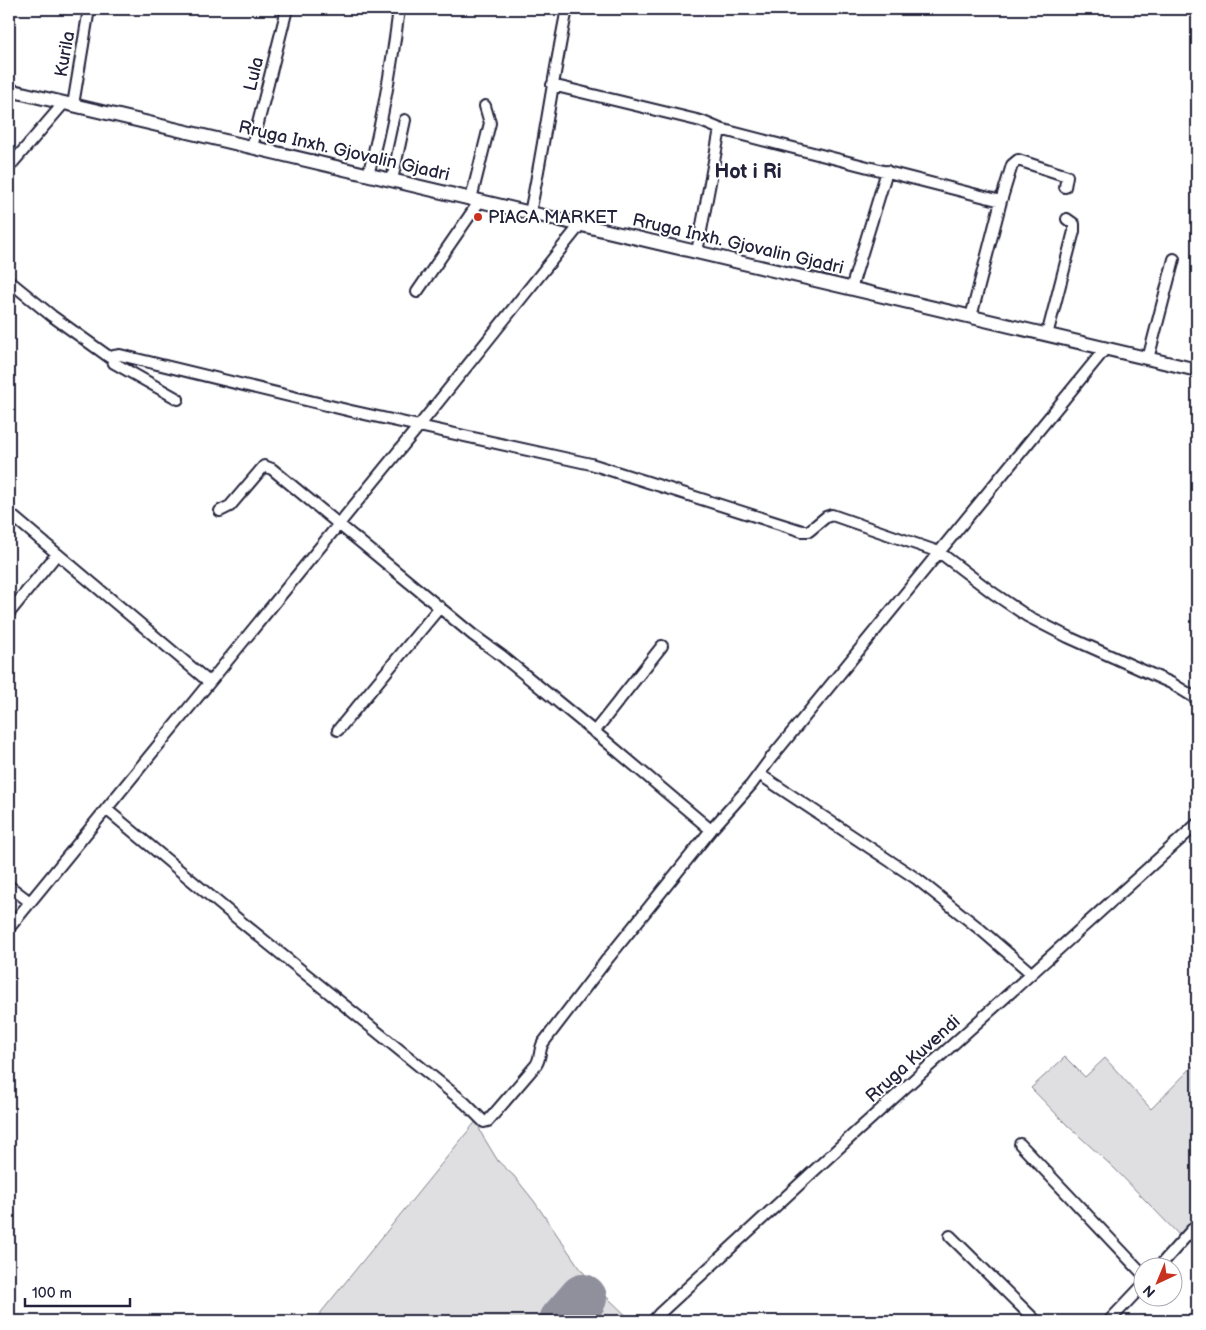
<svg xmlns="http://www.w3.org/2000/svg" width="1206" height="1330" viewBox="0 0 1206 1330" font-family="'Balsamiq Sans',sans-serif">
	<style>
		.green { fill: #dfdfe2; stroke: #80808e }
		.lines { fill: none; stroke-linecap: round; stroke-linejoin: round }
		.runway { stroke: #90909d; stroke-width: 48 }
		.minor-casing { stroke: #22223b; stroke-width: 14 }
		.major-casing { stroke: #22223b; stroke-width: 16 }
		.minor { stroke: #fff; stroke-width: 10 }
		.major { stroke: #fff; stroke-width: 12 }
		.poi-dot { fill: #c8321e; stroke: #fff; stroke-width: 2 }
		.labels { text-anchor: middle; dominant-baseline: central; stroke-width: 4; stroke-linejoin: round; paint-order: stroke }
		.street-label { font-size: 18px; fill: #22223b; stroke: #fff }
		.poi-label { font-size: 18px; fill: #22223b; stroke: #fff; text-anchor: start }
		.quarter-label { font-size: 20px; font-weight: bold; fill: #22223b; stroke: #fff }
	</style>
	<rect width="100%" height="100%" fill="#fff"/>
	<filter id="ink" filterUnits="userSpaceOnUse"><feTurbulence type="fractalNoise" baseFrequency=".02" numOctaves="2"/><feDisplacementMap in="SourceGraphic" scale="10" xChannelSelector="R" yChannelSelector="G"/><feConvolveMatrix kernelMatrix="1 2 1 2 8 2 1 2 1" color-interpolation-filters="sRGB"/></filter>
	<g filter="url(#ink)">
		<path class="green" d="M1065 1057 1085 1077 1105 1058 1151 1109 1197 1062V1217L1181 1237 1114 1168 1067 1125 1031 1088Z
			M477 1120 481 1133 498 1161 514 1176 534 1201 577 1264 590 1281 632 1321H314Z"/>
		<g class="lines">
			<path class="runway" d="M563 1321 583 1298"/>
			<defs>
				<path id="minor" d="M552 85 701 121 720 129 774 143 1001 201 1012 165 1018 160 1067 176 1065 187
					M73 105 89 9
					M252 147 287 9
					M9 167 64 103
					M368 175C383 121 392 64 399 9
					M392 180 405 120
					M471 199 490 123 485 106
					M530 213C544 145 553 77 567 9
					M697 252 720 129
					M9 281 52 316 112 359
					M851 289 887 171
					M417 292 479 202
					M971 317 1001 201
					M1047 335 1074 231V224L1067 219
					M1148 359 1174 259
					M178 399 114 363 112 359 114 356 120 355 351 411 591 464 802 531H809L826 517 832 515 939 552 993 593 1027 616 1068 637 1171 683 1197 699
					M220 511 230 506 264 466 272 469 473 635 502 656 602 738 711 830 751 785 771 758 1105 349
					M9 513 209 682
					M9 613 57 554
					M338 730 440 607
					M594 732 662 646
					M759 774 917 879 981 930 1031 973
					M106 809 239 920 465 1103 484 1122 488 1121 536 1065C541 1058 539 1050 543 1043L605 962 711 830
					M9 886 30 902
					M9 928 419 426 580 225
					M1020 1144 1144 1275
					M950 1236 1036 1321
					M1158 1268 1197 1224
					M653 1321 659 1314 856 1132 1197 824
					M1109 1321 1144 1284"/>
				<path id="major" d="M9 90 1197 370"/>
			</defs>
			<use href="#minor" class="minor-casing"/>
			<use href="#major" class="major-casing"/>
			<use href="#minor" class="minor"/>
			<use href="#major" class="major"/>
		</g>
	</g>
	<circle class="poi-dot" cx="478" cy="217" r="5"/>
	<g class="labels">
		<g class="street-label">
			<text transform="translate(65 54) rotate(-80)">Kurila</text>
			<text transform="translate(254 74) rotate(-76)">Lula</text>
			<text transform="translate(344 151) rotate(13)">Rruga Inxh. Gjovalin Gjadri</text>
			<text transform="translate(738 244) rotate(13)">Rruga Inxh. Gjovalin Gjadri</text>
			<text transform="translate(913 1059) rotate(-42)">Rruga Kuvendi</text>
		</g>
		<g class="poi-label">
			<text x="488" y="217">PIACA MARKET</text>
		</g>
		<g class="quarter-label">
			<text x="748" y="172">Hot i Ri</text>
		</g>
	</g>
	<rect width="1206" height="1330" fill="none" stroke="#fff" stroke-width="30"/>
	<rect x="15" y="15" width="1176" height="1300" fill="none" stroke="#22223b" stroke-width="2" filter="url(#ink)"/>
	<g transform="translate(1158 1282) rotate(224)"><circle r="24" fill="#ffffff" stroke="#a7a7b1"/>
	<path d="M0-4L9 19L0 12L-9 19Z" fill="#c8321e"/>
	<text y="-8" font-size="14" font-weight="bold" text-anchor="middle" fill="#22223b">N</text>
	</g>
	<path d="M25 1298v8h105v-8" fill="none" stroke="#22223b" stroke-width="2.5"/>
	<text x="32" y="1298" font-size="15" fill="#22223b" stroke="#ffffff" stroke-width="4" paint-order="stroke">100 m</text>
</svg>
